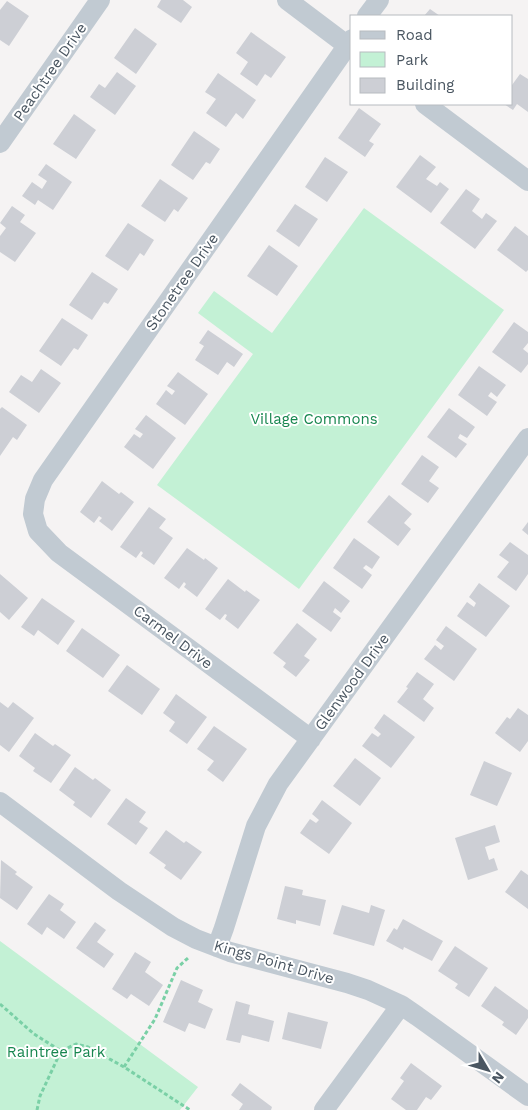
<svg xmlns="http://www.w3.org/2000/svg" width="528" height="1110" viewBox="0 0 528 1110" font-family="'Work Sans',sans-serif">
	<style>
		.green { fill: #c3f1d5 }
		.building { fill: #cdcfd5 }
		.lines { fill: none; stroke-linecap: round; stroke-linejoin: round }
		.path { stroke: #7ad0a6; stroke-width: 3; stroke-dasharray: 4 2.5; stroke-linecap: butt }
		.street { stroke: #c1cad2; stroke-width: 20 }
		.labels { text-anchor: middle; dominant-baseline: central; stroke-width: 4; stroke-linejoin: round; paint-order: stroke }
		.street-label { font-size: 15px; fill: #4a5661; stroke: #fff }
		.park-label { font-size: 15px; fill: #17864f; stroke: #fff }
	</style>
	<rect width="100%" height="100%" fill="#f5f3f3"/>
	<path class="green" d="M364 208 504 310 299 589 157 485 253 354 198 313 214 291 272 333Z
		M0 941 198 1087 180 1110H0Z"/>
	<path class="building" d="M161 0H183L192 7 181 23 157 7Z
		M7 1 29 16 9 46 0 40V10Z
		M430 9 440 16H424Z
		M135 28 157 44 136 74 114 58Z
		M251 32 286 57 271 78 265 74 257 86 240 74 248 62 236 53Z
		M117 72 136 86 115 115 90 97 99 84 105 88Z
		M218 73 256 100 243 119 236 113 226 127 206 113 216 99 205 92Z
		M520 74 528 79V112L517 104 513 110 504 104H512V85Z
		M359 108 381 124 369 141 374 144 365 157 338 138Z
		M74 114 96 130 76 159 53 144Z
		M194 131 220 149 210 164 206 162 193 180 171 165Z
		M420 155 436 167 426 179 437 186 440 182 449 189 431 213 396 187Z
		M325 157 348 172 327 202 305 187Z
		M46 164 72 182 53 210 38 200 35 205 22 196 32 182 42 189 47 181 38 175Z
		M160 179 188 198 178 212 174 209 165 222 141 206Z
		M466 189 480 199 472 211 482 219 486 213 497 221 475 249 440 223Z
		M295 204 318 219 299 247 276 231Z
		M12 206 25 215 20 222 36 233 15 262 0 252V236L6 228 0 223Z
		M128 223 154 240 144 256 140 253 128 271 105 256Z
		M515 226 528 236V270L526 272 497 250Z
		M269 245 298 266 277 296 247 276Z
		M92 272 118 289 108 304 104 302 92 320 69 305Z
		M62 318 88 335 78 350 74 348 61 366 39 351Z
		M514 322 528 332V343L523 349 528 353V364L521 373 492 352Z
		M208 330 243 354 234 367 227 362 218 375 195 360 204 346 199 343Z
		M479 366 506 385 497 397 491 392 488 396 497 402 487 416 458 395Z
		M41 369 61 383 39 413 9 392 21 375 32 382Z
		M178 372 208 394 185 425 156 404 166 390 172 395 175 391 167 386Z
		M2 407 27 425 17 440 13 437 0 456V409Z
		M449 408 475 427 467 438 460 434 458 438 467 444 456 458 427 437Z
		M146 415 176 438 153 469 124 447 134 434 140 438 143 434 135 429Z
		M422 455 439 467 429 481 439 488 428 503 401 484Z
		M102 481 119 494 121 492 134 502 112 531 99 521 102 518 99 516 94 523 80 512Z
		M389 495 412 514 404 523 411 529 398 546 367 522Z
		M149 507 166 519 159 528 173 538 154 565 141 556 143 553 141 551 136 558 120 547Z
		M528 522V535L522 530Z
		M354 538 380 557 372 569 366 565 363 568 372 575 362 589 333 568Z
		M510 542 528 555V574L516 591 497 577 509 562 499 555Z
		M187 548 204 560 205 558 218 568 197 597 184 587 186 584 184 582 179 589 164 578Z
		M0 574 28 598 9 620 0 612Z
		M228 579 245 592 246 590 260 600 238 629 225 619 227 615 225 614 220 620 205 609Z
		M324 581 350 601 341 613 335 608 333 612 341 618 331 632 302 611Z
		M479 583 510 606 486 637 457 616 467 602 474 607 476 603 469 597Z
		M42 598 75 621 58 645 38 630 34 636 21 627Z
		M297 623 317 639 304 656 310 660 296 677 283 667 286 663 273 653Z
		M446 626 477 649 454 681 424 659 435 645 441 650 444 646 436 640Z
		M82 628 120 655 103 678 66 651Z
		M127 665 160 689 142 715 108 691Z
		M417 672 434 684 423 699 434 708 424 722 397 702 408 688 406 687Z
		M176 694 207 717 187 744 169 731 175 722 163 713Z
		M0 702 8 708 13 702 34 718 9 752 0 745Z
		M518 708 528 715V741L520 752 495 733 507 717 510 719Z
		M384 714 415 737 391 768 362 746 372 733 378 737 381 734 374 728Z
		M214 726 247 749 223 782 207 770 214 761 197 749Z
		M35 733 53 746 55 744 71 755 51 783 33 771 35 768 19 756Z
		M355 758 381 778 360 806 333 786Z
		M484 761 512 773 497 806 470 795Z
		M75 767 93 780 95 778 111 790 91 818 73 805 75 802 59 790Z
		M126 798 146 812 139 822 148 828 136 845 107 824Z
		M322 800 352 823 329 854 300 833 310 819 316 823 319 820 312 814Z
		M495 825 500 842 485 847 489 860 494 858 498 870 468 880 455 838Z
		M166 830 184 843 186 841 202 852 181 880 164 868 166 865 149 853Z
		M1 860 17 872 15 874 33 887 17 910 0 898Z
		M521 870 528 875V909L505 892Z
		M285 886 303 890 302 895 326 900 320 926 296 920V924L277 919Z
		M49 894 64 904 60 910 76 922 64 939 47 927 42 935 27 924Z
		M342 905 369 913 371 905 385 910 374 946 333 934Z
		M403 919 443 941 432 961 404 947 403 950 386 941 394 928 397 930Z
		M95 922 106 930 97 942 114 954 104 968 76 948Z
		M455 946 488 968 469 997 455 988 458 984 438 971Z
		M135 952 151 962 145 972 163 985 149 1006 131 994 127 999 112 989Z
		M181 980 203 990 198 1002 213 1009 205 1029 189 1023 185 1032 163 1022Z
		M495 986 528 1010V1018L516 1035 502 1025 504 1022 481 1006Z
		M236 1001 250 1005 248 1014 274 1021 269 1042 242 1035 240 1043 226 1040Z
		M288 1012 328 1022 321 1049 282 1039Z
		M411 1063 442 1086 431 1100 426 1097 417 1110H406L391 1099 404 1081 400 1078Z
		M240 1083 272 1107 271 1110H239L243 1104 231 1095Z"/>
	<g class="lines">
		<path class="path" d="M0 1004 34 1034 61 1051
			M124 1067 155 1019 177 968 188 958
			M37 1110 40 1096 61 1051 76 1044 88 1047 124 1067 190 1110"/>
		<path class="street" d="M287 0 352 49
			M367 16 379 0
			M425 104 528 181
			M0 143 100 0
			M311 739 59 553 38 531 33 514 35 499 43 480 352 39
			M0 802 119 891 173 927 196 939 230 952 347 983 368 990 401 1005 417 1016 528 1096
			M217 947 224 928 256 826 278 784 528 438
			M324 1110 401 1005"/>
	</g>
	<g class="labels">
		<g class="street-label">
			<text transform="translate(50 72) rotate(-55)">Peachtree Drive</text>
			<text transform="translate(182 282) rotate(-55)">Stonetree Drive</text>
			<text transform="translate(173 637) rotate(37)">Carmel Drive</text>
			<text transform="translate(352 682) rotate(-54)">Glenwood Drive</text>
			<text transform="translate(274 962) rotate(16)">Kings Point Drive</text>
		</g>
		<g class="park-label">
			<text x="314" y="419">Village Commons</text>
			<text x="56" y="1052">Raintree Park</text>
		</g>
	</g>
	<rect x="350" y="15" width="162" height="90" fill="#ffffff" stroke="#b7bbc0"/>
	<rect x="360" y="31" width="25" height="8" fill="#c1cad2" stroke="#b7bbc0"/>
	<text x="396" y="40" font-size="15" fill="#4a5661">Road</text>
	<rect x="360" y="52" width="25" height="15" fill="#c3f1d5" stroke="#b7bbc0"/>
	<text x="396" y="65" font-size="15" fill="#4a5661">Park</text>
	<rect x="360" y="78" width="25" height="15" fill="#cdcfd5" stroke="#b7bbc0"/>
	<text x="396" y="90" font-size="15" fill="#4a5661">Building</text>
	<g transform="translate(488 1070) rotate(128)" stroke="#ffffff" stroke-width="4" paint-order="stroke">
	<path d="M0-4L9 19L0 12L-9 19Z" fill="#4a5661"/>
	<text y="-8" font-size="14" font-weight="bold" text-anchor="middle" fill="#4a5661">N</text>
	</g>
</svg>
